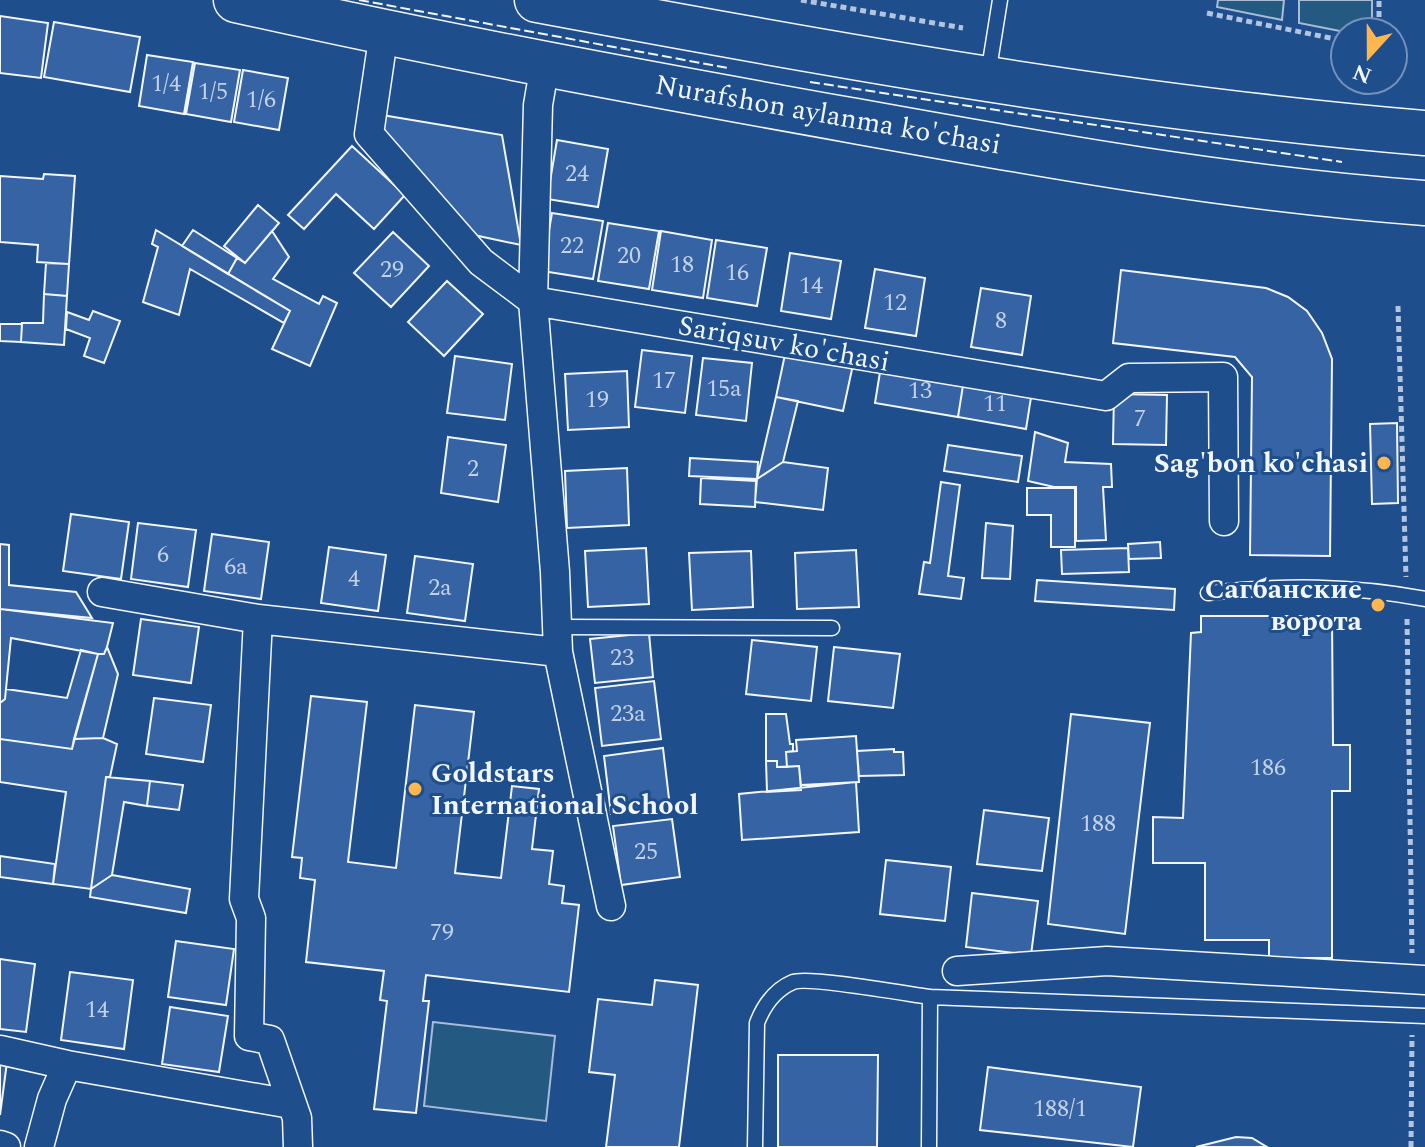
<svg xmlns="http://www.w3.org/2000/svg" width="1425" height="1147" viewBox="0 0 1425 1147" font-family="Spectral,serif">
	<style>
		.green { fill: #245a82; stroke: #a8bbd7; stroke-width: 2 }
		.building { fill: #3563a3; stroke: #f2f6ff; stroke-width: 2 }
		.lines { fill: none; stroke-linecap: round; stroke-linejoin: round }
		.lane-casing { stroke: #f2f6ff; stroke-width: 17 }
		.street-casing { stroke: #f2f6ff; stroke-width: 31 }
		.primary-casing { stroke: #f2f6ff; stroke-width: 47 }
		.path { stroke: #b3c4dc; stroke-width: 5; stroke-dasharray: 6 4; stroke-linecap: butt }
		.lane { stroke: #1f4e8c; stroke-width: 14 }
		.street { stroke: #1f4e8c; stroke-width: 28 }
		.primary { stroke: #1f4e8c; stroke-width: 44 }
		.fence { stroke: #f2f6ff; stroke-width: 2; stroke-dasharray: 10 4; stroke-linecap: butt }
		.poi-dot { fill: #ffb74d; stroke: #1f4e8c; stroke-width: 3 }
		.labels { text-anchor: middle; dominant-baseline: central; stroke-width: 6; stroke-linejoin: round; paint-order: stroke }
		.number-label { font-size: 24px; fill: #c3d1e8 }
		.street-label { font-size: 28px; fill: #f2f6ff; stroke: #1f4e8c }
		.poi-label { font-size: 28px; font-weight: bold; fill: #f2f6ff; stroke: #1f4e8c; text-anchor: end }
	</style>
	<rect width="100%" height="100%" fill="#1f4e8c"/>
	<path class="green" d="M1218 0H1284L1282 20 1217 7Z
		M1299 0H1372V24L1366 32H1345L1299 23Z
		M433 1022 555 1036 546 1121 424 1106Z"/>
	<path class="building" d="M0 16 48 23 41 78 0 73Z
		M54 22 140 37 130 92 44 77Z
		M147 55 193 62 184 114 139 106Z
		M195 63 240 70 231 122 186 114Z
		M243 70 288 78 279 130 234 122Z
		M382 115 502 135 521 245 474 235 375 122Z
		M557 140 608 149 598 207 547 199Z
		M352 146 405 195 374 229 336 194 304 229 288 215Z
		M44 174 75 176 69 264 37 262 38 245 0 242V176L43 179Z
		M258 205 279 223 245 263 224 246Z
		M552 213 603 221 593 279 542 271Z
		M608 223 659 231 649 289 598 281Z
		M156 230 290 311 284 323 190 269 179 315 143 302 158 247 152 244Z
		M193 230 237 258 228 274 182 246Z
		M272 231 289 257 273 279 319 304 323 296 337 303 310 366 272 349 290 311 228 274 237 258 245 263Z
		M661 231 712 240 703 298 652 290Z
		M393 232 429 266 391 307 354 273Z
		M716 240 767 248 757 306 707 298Z
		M790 253 841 261 831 319 781 311Z
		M46 263 69 264 67 296 44 294Z
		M875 269 925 278 916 336 865 328Z
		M1121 270 1266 288 1288 297 1307 311 1322 333 1332 359 1330 556 1250 555 1252 377 1235 357 1113 343Z
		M447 281 483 314 444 356 408 322Z
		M981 288 1031 296 1022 355 971 347Z
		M44 294 67 296 64 345 21 342 22 323H43Z
		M93 311 120 321 104 363 84 356 90 338 66 329 67 312 89 320Z
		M0 324H22L21 342 0 341Z
		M787 345 854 360 843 411 776 397Z
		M642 350 692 356 685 413 635 407Z
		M455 356 512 364 505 420 447 413Z
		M703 358 752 363 746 421 696 415Z
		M881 366 964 379 958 417 875 403Z
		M627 371 629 427 568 430 565 374Z
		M964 379 1032 391 1026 429 958 417Z
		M1114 394 1167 395 1166 445 1113 444Z
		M776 397 798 401 783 462 757 479Z
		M1397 423 1398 503 1372 504 1370 424Z
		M1035 432 1068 443 1065 462 1111 464 1112 487H1103L1106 540 1076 541V487H1054L1028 481Z
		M448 437 506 445 498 502 441 493Z
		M948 445 1022 456 1018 482 944 471Z
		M690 458 758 462 757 479 689 476Z
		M783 462 828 468 823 510 755 502 757 479Z
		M627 468 629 525 567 528 565 471Z
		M701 478 756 481 755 507 700 504Z
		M941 482 960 485 948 576 964 578 961 599 919 594 924 562 930 563Z
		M1027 488H1075V547H1051V515H1027Z
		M71 514 129 522 121 579 63 571Z
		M138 523 196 530 188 587 131 579Z
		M986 523 1013 526 1010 579 982 578Z
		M212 534 269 542 261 599 204 591Z
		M1160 542 1161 558 1129 559 1128 544Z
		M0 544 9 545V585L76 592 92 618 0 609Z
		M329 547 386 555 378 611 321 603Z
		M646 548 649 604 588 607 585 551Z
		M1128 548 1129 572 1062 574 1061 550Z
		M856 550 859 607 797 609 795 553Z
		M751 551 753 607 692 610 689 553Z
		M415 556 473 564 465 621 407 613Z
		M1037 580 1175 589 1174 610 1035 601Z
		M0 609 113 623 107 647 104 654H98L11 638 5 699 0 703Z
		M1201 616H1332L1333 745H1350V791H1332V958H1269V940H1205V863H1153V817L1183 818 1191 633 1201 632Z
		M141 619 199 627 191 683 133 675Z
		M649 633 653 677 595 683 590 639Z
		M752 640 817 647 811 701 746 694Z
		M107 647 118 674 103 738 74 739 98 654H104Z
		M834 647 900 654 893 708 828 701Z
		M81 650 98 654 72 749 0 739V703L5 699 6 689 67 698Z
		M654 681 661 739 602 746 595 688Z
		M311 696 367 702 348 862 396 868 415 705 474 712 455 873 501 878 512 786 539 789 532 849 553 851 549 884 564 886 562 903 579 905 569 992 426 975 423 1001H429L416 1113 374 1109 387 1001 380 1000 384 971 306 962 315 880 300 878 302 858 292 857Z
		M154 698 211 705 203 762 146 754Z
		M766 714H786L790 744H793V751L786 752 787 767H777V761H766Z
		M1071 714 1150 723 1125 934 1048 924Z
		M856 736 859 782 801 785 799 766 787 767 786 752 797 751 796 740Z
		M103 738 117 744 110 777H106L91 889 53 884 66 792 0 782V739L72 749 74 739Z
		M663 748 670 807 611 814 604 756Z
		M894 749V752H903L904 775 859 776 857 751Z
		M766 761H777V767L799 766 801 790 767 792Z
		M106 777 150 781 147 806 124 802 112 875 91 889Z
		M150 781 183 785 179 810 147 806Z
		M856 782 859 832 742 840 739 794Z
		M984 810 1049 818 1042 871 977 864Z
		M672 819 680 877 621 885 613 826Z
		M0 856 55 864 53 884 0 877Z
		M886 860 951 867 945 921 880 914Z
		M112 875 190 889 186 913 90 897 91 889Z
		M972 893 1038 901 1031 955 966 947Z
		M176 941 234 949 226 1005 168 997Z
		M0 959 35 964 26 1032 0 1029Z
		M70 972 133 980 124 1049 61 1040Z
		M655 980 698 985 679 1147H606L615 1075 589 1072 598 999 652 1005Z
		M170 1007 228 1016 219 1072 162 1064Z
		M778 1055H878L877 1147H778Z
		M0 1061 7 1062 0 1115Z
		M988 1067 1141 1087 1133 1147 980 1130Z
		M1236 1137 1252 1138 1267 1147H1196Z"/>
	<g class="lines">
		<defs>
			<path id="lane" d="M988 75 1000 0
				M1208 593C1283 585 1352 585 1425 599
				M558 627 832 628
				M755 1147 757 1023C764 1005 774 990 793 982 807 976 908 994 930 997
				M929 1147 930 997 1425 1016"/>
			<path id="street" d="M384 32 369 134 481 262 533 301 1106 396 1129 378 1223 377 1224 521
				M545 64 538 105 533 301 555 572 558 652 611 906
				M102 592 258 619 558 652
				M258 619 244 899 251 918 249 1036 270 1040 297 1118 298 1147
				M957 971 1107 961 1425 980
				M0 1050 67 1065
				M0 1145 6 1147
				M39 1147 52 1099 67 1065 291 1104"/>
			<path id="primary" d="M236 0C441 46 648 84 855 121 1043 155 1234 189 1425 203
				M537 0C831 55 1127 108 1425 133"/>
		</defs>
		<use href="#lane" class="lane-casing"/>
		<use href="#street" class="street-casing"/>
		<use href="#primary" class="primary-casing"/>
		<path class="path" d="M801 0 963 28
			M1207 13 1345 41
			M1379 27V0
			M1398 306 1406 577
			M1407 619 1412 953
			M1411 1147 1412 1035"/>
		<use href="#lane" class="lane"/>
		<use href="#street" class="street"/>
		<use href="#primary" class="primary"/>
		<path class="fence" d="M359 0 728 68
			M810 82 1342 162"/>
	</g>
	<g class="poi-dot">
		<circle cx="1384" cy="463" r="8"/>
		<circle cx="1378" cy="605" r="8"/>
		<circle cx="415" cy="789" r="8"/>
	</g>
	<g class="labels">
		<g class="number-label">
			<text x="166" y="84">1/4</text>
			<text x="213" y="92">1/5</text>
			<text x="261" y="100">1/6</text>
			<text x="577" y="174">24</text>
			<text x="572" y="246">22</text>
			<text x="629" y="256">20</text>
			<text x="682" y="265">18</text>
			<text x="392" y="270">29</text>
			<text x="737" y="273">16</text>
			<text x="811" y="286">14</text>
			<text x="895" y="303">12</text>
			<text x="1001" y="321">8</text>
			<text x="664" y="381">17</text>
			<text x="724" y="389">15a</text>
			<text x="920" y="391">13</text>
			<text x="597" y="400">19</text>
			<text x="995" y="404">11</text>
			<text x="1140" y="419">7</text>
			<text x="473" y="469">2</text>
			<text x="163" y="555">6</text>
			<text x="236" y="567">6а</text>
			<text x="354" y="579">4</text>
			<text x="440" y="588">2a</text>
			<text x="622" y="658">23</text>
			<text x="628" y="714">23а</text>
			<text x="1268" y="768">186</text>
			<text x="1098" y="824">188</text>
			<text x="646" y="852">25</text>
			<text x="442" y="933">79</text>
			<text x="97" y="1010">14</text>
			<text x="1060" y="1109">188/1</text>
		</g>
		<g class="street-label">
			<text transform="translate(828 115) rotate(10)">Nurafshon aylanma ko'chasi</text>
			<text transform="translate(784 344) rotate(10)">Sariqsuv ko'chasi</text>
		</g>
		<g class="poi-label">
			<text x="1368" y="463">Sag'bon ko'chasi</text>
			<text x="1362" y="589">Сагбанские<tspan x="1362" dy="32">ворота</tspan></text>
			<text x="431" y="773" text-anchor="start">Goldstars<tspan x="431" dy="32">International School</tspan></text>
		</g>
	</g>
	<g transform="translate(1369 56) rotate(201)"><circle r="38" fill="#1f4e8c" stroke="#7391ba" stroke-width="2"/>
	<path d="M0-6L14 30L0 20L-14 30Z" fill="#ffb74d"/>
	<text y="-12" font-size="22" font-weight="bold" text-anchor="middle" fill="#f2f6ff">N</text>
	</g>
</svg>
